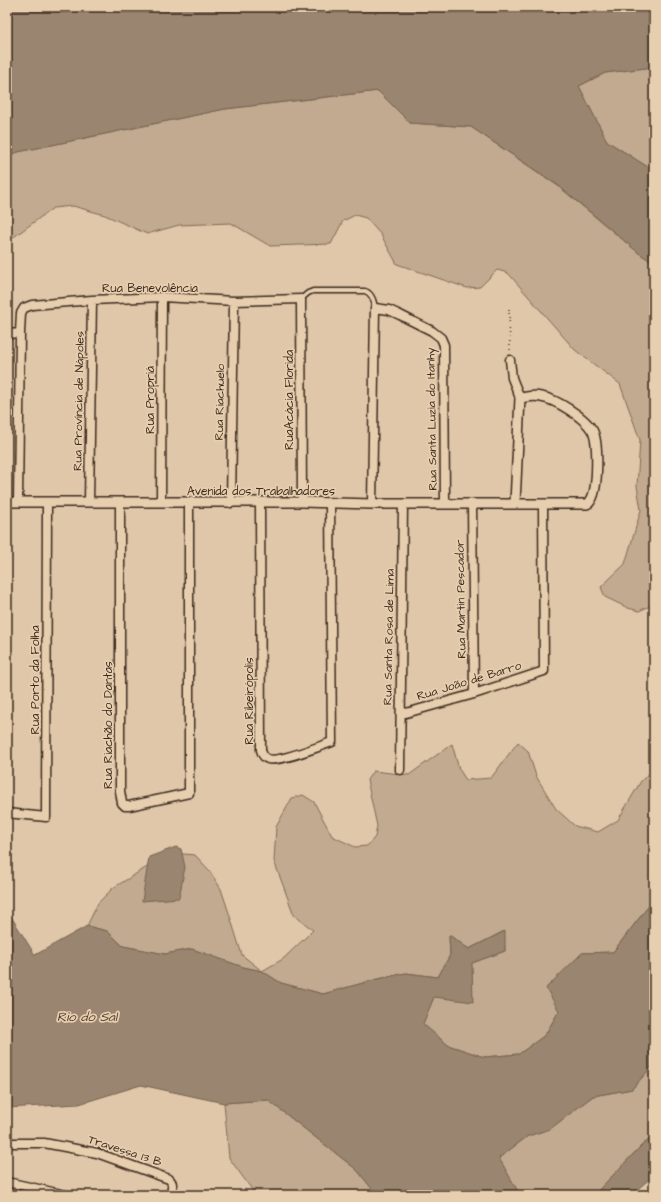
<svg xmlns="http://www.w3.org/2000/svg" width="661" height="1202" viewBox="0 0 661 1202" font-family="'Architects Daughter',sans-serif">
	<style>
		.green { fill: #c2aa90; stroke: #7e6a57 }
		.water { fill: #9a856f; stroke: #74614f }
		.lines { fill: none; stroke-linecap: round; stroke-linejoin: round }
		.service-casing { stroke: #3b2a1e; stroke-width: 7 }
		.minor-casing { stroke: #3b2a1e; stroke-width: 11 }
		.tertiary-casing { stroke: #3b2a1e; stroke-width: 12 }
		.path { stroke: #3b2a1e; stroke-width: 1.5; stroke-dasharray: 1 3; stroke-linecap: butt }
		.service { stroke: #e7ceaf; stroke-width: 4 }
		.minor { stroke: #e7ceaf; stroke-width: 8 }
		.tertiary { stroke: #e7ceaf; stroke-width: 9 }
		.labels { text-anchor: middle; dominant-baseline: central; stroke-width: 3.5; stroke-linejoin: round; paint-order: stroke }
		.street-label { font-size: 12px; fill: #3b2a1e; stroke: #e7ceaf }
		.water-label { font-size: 13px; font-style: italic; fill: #4e3c2e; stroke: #e7ceaf }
	</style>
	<rect width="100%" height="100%" fill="#e0c7a9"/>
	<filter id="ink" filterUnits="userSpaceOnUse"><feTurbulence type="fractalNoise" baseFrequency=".025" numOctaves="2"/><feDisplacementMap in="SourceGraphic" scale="8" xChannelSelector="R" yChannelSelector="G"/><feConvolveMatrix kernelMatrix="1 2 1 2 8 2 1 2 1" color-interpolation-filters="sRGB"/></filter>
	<g filter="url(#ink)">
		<path class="green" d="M654 67V171L607 141 579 86 605 73Z
			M378 91 410 123 471 127 558 186 640 254 654 263V607L650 606 639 611 628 608 605 597 601 587 625 564 641 510 637 486 640 440 620 384 575 350 508 273 497 270 480 287 467 288 397 264 381 235 366 218 355 215 343 221 331 244 270 246 231 223 179 225 147 234 105 215 73 206 53 208 7 242V156L18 152 225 109Z
			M518 742 528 751 536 776 556 809 575 826 598 832 618 820 641 781 654 769V899L613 952 582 953 559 1011 545 1035 519 1054 484 1057 448 1045 422 1024 434 997 472 963 505 951 504 931 469 949 449 935 450 955 438 977 406 973 374 980 323 994 281 983 262 971 243 967 192 949 165 954 123 946 107 931 87 926 98 903 113 888 165 856 173 853 195 855 209 870 221 889 228 910 242 955 262 971 283 959 305 938 313 930 294 915 274 861 276 827 292 798 303 795 314 802 332 836 355 847 367 846 375 837 377 826 367 780 373 771 409 775 452 744 459 769 466 780 491 778Z
			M654 1064V1136L641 1146 594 1195H520L498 1158 528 1136 550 1129 593 1096 632 1089Z
			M268 1100 357 1170 377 1195H256L229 1158 224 1103Z"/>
		<path class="water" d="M7 7H654V67L605 73 579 86 607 141 654 171V263L640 254 559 186 471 127 410 123 378 91 225 109 18 152 7 156Z
			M176 847 181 849 185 867 179 898 142 901 149 857Z
			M654 899V1064L632 1089 593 1096 550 1129 528 1136 499 1158 520 1195H377L357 1170 268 1100 224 1103 141 1085 79 1104 7 1108V910L35 955 87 926 107 931 123 946 165 954 192 949 243 967 262 971 281 983 323 994 374 980 406 973 438 977 450 955 449 935 469 949 505 931V951L472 963 473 1002 434 997 423 1024 448 1045 484 1057 519 1054 545 1035 559 1011 546 988 582 953 613 952Z
			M654 1136V1175L631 1195H594L641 1146Z"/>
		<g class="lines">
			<defs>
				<path id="service" d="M301 299 308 293 313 291H365C372 293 374 301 375 308"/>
				<path id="minor" d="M7 334 20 333
					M510 360 512 378 520 398
					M18 502 20 333 21 313 24 308 32 305 92 300 162 297 234 301 301 299 302 502
					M89 502 92 300
					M161 502 162 297
					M120 503V791L122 803 125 806H129L189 793V503
					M231 503 234 301
					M260 503 261 750C262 754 264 758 268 759 277 763 321 746 332 742L330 504
					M372 504 375 308 389 310 400 315 432 331 441 338 444 345 445 504
					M472 504 474 694
					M401 711 406 713 474 694 544 671 543 504
					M400 770 403 504
					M7 813 46 817 47 503
					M7 1143H44L97 1153 169 1179C174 1183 172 1189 170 1195
					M7 1182 66 1195"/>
				<path id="tertiary" d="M7 502H302L372 504H587C589 503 590 502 591 500 598 489 599 441 592 430 585 418 556 399 541 397 534 395 527 397 520 398L515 503"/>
			</defs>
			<use href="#service" class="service-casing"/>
			<use href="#minor" class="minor-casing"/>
			<use href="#tertiary" class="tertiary-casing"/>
			<path class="path" d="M509 309 510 351"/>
			<use href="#service" class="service"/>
			<use href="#minor" class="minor"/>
			<use href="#tertiary" class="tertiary"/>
		</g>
	</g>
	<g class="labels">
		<g class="street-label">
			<text x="150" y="288">Rua Benevolência</text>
			<text transform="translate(150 400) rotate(-90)">Rua Propriá</text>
			<text transform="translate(289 400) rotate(-90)">RuaAcácia Florida</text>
			<text transform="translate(79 401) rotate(-89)">Rua Província de Nápoles</text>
			<text transform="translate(220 402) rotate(-89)">Rua Riachuelo</text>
			<text transform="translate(432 419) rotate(-91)">Rua Santa Luzia do Itanhy</text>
			<text x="261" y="491">Avenida dos Trabalhadores</text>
			<text transform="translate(461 599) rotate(-91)">Rua Martin Pescador</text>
			<text transform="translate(389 637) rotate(-89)">Rua Santa Rosa de Lima</text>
			<text transform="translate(35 680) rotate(-90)">Rua Porto da Folha</text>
			<text transform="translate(469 681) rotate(-17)">Rua João de Barro</text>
			<text transform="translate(249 701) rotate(-90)">Rua Ribeirópolis</text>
			<text transform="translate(108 725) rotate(-90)">Rua Riachão do Dantas</text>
			<text transform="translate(125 1151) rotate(18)">Travessa 13 B</text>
		</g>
		<g class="water-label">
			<text x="87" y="1017">Rio do Sal</text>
		</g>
	</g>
	<rect width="661" height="1202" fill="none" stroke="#e7ceaf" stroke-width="24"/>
	<rect x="12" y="12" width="637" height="1178" fill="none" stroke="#3b2a1e" stroke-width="1.5" filter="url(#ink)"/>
</svg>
